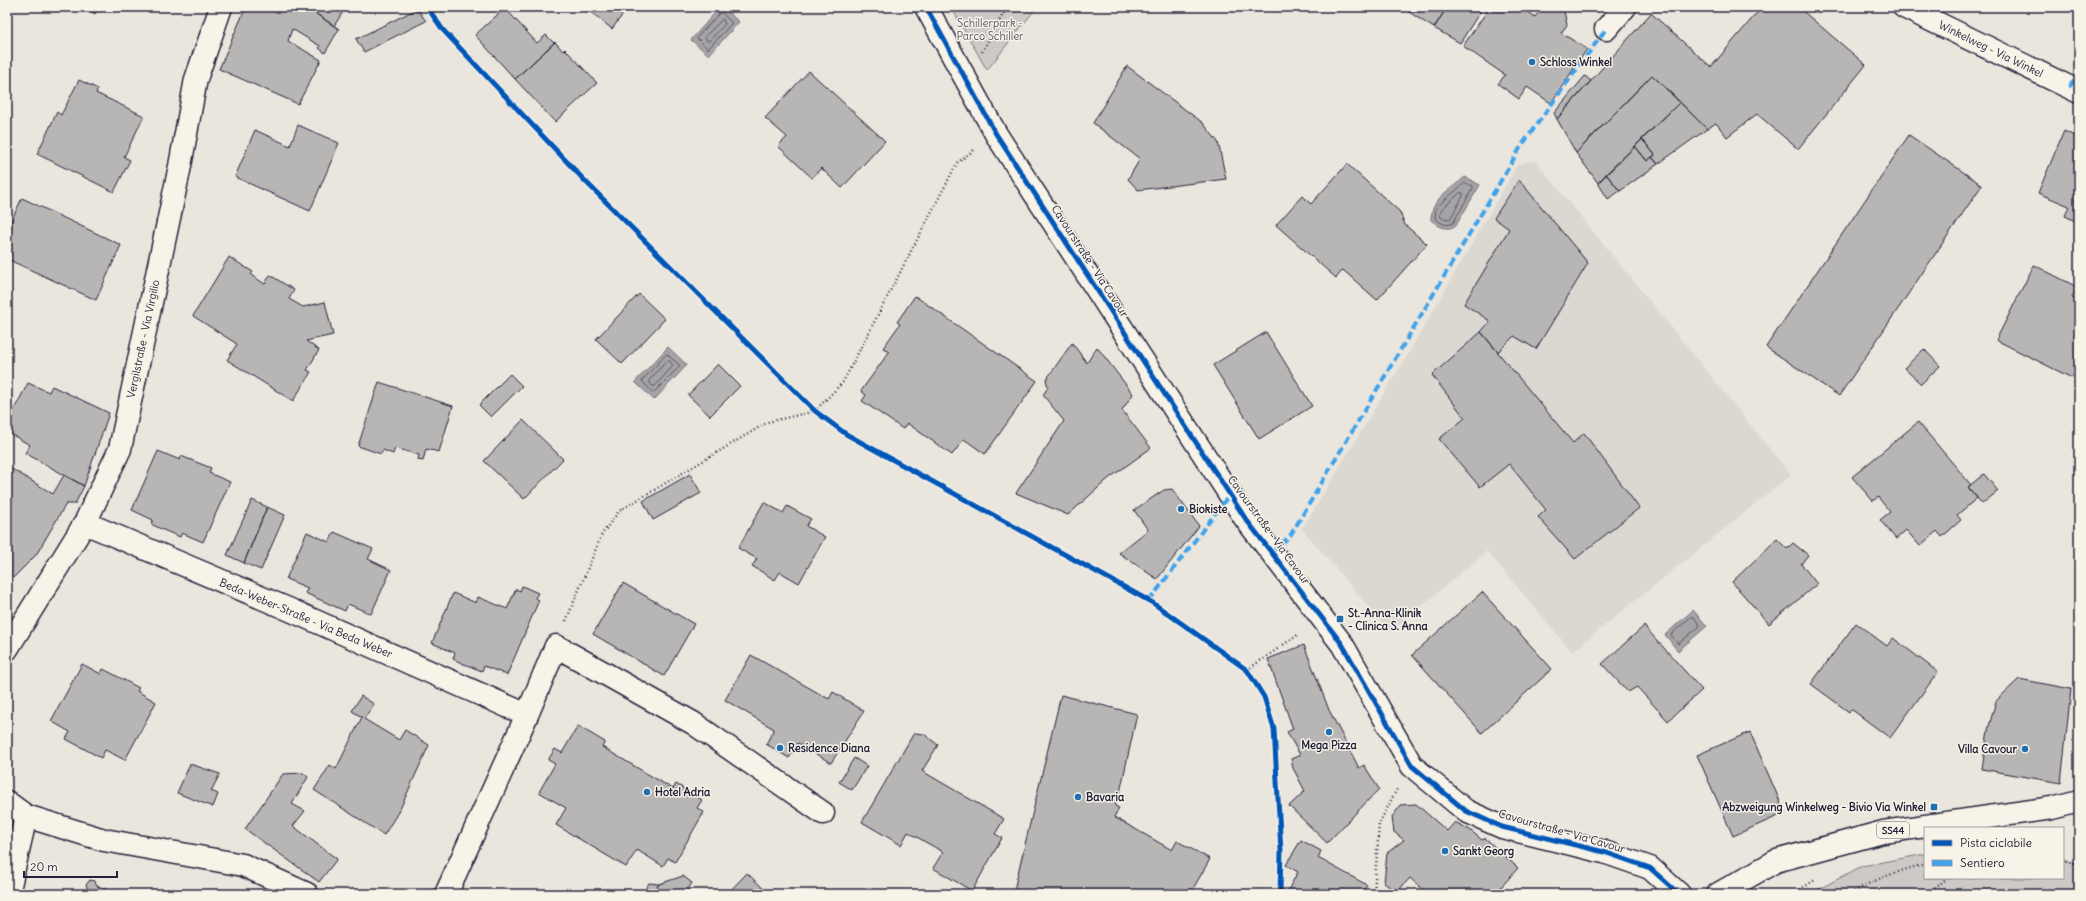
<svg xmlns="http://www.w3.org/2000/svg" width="2086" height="901" viewBox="0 0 2086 901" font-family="Delius,sans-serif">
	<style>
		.built { fill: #dbd8d2 }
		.green { fill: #cdc9c6; stroke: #787680 }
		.water { fill: #a6a3a6; stroke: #716f7b }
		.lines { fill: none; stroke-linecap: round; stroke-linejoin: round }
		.shore { stroke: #575666; stroke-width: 1 }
		.building { fill: #b8b6b5; stroke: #22223b }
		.street-casing { stroke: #22223b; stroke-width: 25 }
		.secondary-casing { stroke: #22223b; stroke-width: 25 }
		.primary-casing { stroke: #22223b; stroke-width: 25 }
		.path { stroke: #22223b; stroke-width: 2.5; stroke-dasharray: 1 3; stroke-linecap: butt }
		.street { stroke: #f7f3e8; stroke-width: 22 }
		.secondary { stroke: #f7f3e8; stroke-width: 22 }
		.primary { stroke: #f7f3e8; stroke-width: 22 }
		.quiet { stroke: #3ea2ec; stroke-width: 4; stroke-dasharray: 8 4; stroke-linecap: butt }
		.cycleway-casing { stroke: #f7f3e8; stroke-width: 8 }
		.cycleway { stroke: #0057b8; stroke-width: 5 }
		.poi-dot { fill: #1f6fb2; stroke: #f7f3e8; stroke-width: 1.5 }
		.labels { text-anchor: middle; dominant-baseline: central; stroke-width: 3; stroke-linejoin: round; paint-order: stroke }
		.shield { fill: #f7f3e8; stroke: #62616f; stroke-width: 1 }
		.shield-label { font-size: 10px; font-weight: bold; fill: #22223b }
		.park-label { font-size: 11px; fill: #555465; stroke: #f7f3e8 }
		.street-label { font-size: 11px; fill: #22223b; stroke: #f7f3e8 }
		.poi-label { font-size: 11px; font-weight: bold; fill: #22223b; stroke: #f7f3e8; text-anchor: start }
	</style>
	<rect width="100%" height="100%" fill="#eae6de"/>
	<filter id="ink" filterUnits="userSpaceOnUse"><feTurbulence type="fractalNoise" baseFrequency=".025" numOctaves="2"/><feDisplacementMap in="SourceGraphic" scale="8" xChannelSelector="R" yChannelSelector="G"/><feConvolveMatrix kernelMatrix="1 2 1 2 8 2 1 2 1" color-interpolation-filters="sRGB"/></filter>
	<g filter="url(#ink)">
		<path class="built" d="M1535 160 1791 475 1572 652 1487 551 1390 632 1302 529 1405 359 1518 164Z"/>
		<path class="green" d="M951 7H1037L987 70Z
			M1925 854V878H2063V858L2079 865V894H1810L1862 866Z"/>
		<path class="water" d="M720 7H723L739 22 709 55 691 40Z
			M1465 177 1480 185 1455 227C1445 230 1439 227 1431 220 1431 198 1450 190 1465 177Z
			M668 347 687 365 654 400 635 382Z
			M1693 610 1707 626 1678 651 1665 635Z"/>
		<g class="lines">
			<path class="shore" d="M721 12 732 23 708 49 697 38Z
				M723 19 725 24 709 41H707L705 37Z
				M1465 183 1473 186V188L1453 223C1446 227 1440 223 1435 218L1436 208Z
				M1460 193H1463V196L1450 219 1442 218 1440 216 1441 210Z
				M667 354 680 366 653 393 642 381Z
				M667 361H670L673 366 655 386H652L649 381Z
				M1691 617H1694L1700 626 1678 644 1671 635Z"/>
		</g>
		<path class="building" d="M84 7H99L95 14Z
			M306 7H346L334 26Z
			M306 7 339 29 325 53 319 48 320 46 292 29 288 41 321 60 298 104 219 69 246 7Z
			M585 7H614L623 14 612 29Z
			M1401 7H1447L1434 28Z
			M1447 7H1483L1460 43 1434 28Z
			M1490 7H1522L1535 17 1543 7H1558L1564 11 1567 25 1561 33 1587 49 1551 103 1527 87 1519 99 1498 84 1505 75 1463 46Z
			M1762 7H1798L1866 65 1798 149 1757 114 1727 137 1716 123 1707 129 1652 75 1576 153 1557 119 1651 13 1711 67Z
			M505 8 537 43 546 35 554 43 515 79 475 35Z
			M417 9 426 21 364 52 356 39Z
			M555 42 563 51 565 49 597 83 555 122 515 79Z
			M1127 66 1203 123 1218 142 1226 179 1138 190 1128 179 1140 159 1093 123Z
			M809 71 885 141 842 188 821 168 812 178 778 146 787 137 765 118Z
			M1652 75 1680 102 1598 183 1576 153Z
			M1585 76 1591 81 1557 119 1554 113Z
			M79 80 98 89 96 93 144 116 124 157 130 160 114 192 37 154 57 112 61 115Z
			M1680 102 1707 129 1658 164 1652 157 1655 155 1642 139Z
			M298 125 339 143 310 211 235 177 255 130 290 146Z
			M2064 131 2079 138V223L2065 216 2069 206 2038 193Z
			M1909 135 1982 185 1839 396 1766 347Z
			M1642 139 1655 155 1647 161 1635 146Z
			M1635 146 1647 161 1652 157 1658 164 1620 191 1606 174Z
			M1347 164 1400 212 1405 225 1427 244 1377 300 1343 270 1336 278 1276 225 1302 196 1311 204Z
			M1606 174 1620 191 1608 199 1598 183Z
			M1519 180 1588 263 1536 349 1514 336 1498 352 1481 332 1490 321 1464 304 1509 229 1494 218Z
			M22 198 121 245 96 300 7 259V230Z
			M229 257 253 272 251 275 265 284 270 275 294 290 289 299 303 307 325 302 333 335 306 341 319 350 307 370 311 372 293 401 227 360 237 344 193 316Z
			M2034 265 2077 287 2072 298 2079 301V363L2072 378 1996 340Z
			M639 294 665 319 622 364 596 339Z
			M915 296 1037 381 985 454 964 439 952 455 907 423 903 429 862 401 866 395 861 391 889 352 883 348 900 324 897 322Z
			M1266 332 1312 406 1259 439 1213 365Z
			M1481 332 1573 443 1584 433 1639 508 1575 559 1538 517 1546 510 1509 464 1480 487 1439 439 1465 418 1432 375Z
			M1072 343 1087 363 1097 347 1133 394 1122 410 1151 448 1108 479 1068 515 1016 493 1064 421 1043 395 1048 387 1046 380Z
			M1924 349 1940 366 1921 384 1904 368Z
			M718 364 740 386 710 416 688 395Z
			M510 374 522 386 491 417 479 405Z
			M379 382 453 406 439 452 426 449 423 461 418 460 419 455 395 448 393 454 383 450 381 454 358 446Z
			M28 383 49 392 52 386 109 413 84 486 25 453 30 445 7 432V423Z
			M523 420 563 459 524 499 484 461Z
			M1918 422 1971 485 1968 487 1977 498 1957 515 1961 520 1942 537 1937 531 1920 546 1906 530 1896 539 1880 520 1890 512 1878 497 1873 501 1852 477Z
			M158 451 180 460 181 456 211 468 209 473 230 482 203 542 182 533 180 537 161 529 151 524 153 520 132 510Z
			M7 466 53 494 64 475 84 486 75 504H66L36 555 7 584Z
			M690 474 701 493 653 520 643 501Z
			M1984 474 1998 491 1982 504 1968 487Z
			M1172 489 1199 526 1157 579 1119 553 1148 530 1134 510 1164 490Z
			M252 500 267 507 244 563 227 555Z
			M764 502 783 513 787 506 811 519 806 526 825 537 799 583 780 572 775 580 752 566 757 559 738 548Z
			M267 507 285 515 261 570 244 563Z
			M307 532 329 542 334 532 373 549 368 559 391 570 371 614 348 604 345 611 305 593 308 588 286 579Z
			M1777 539 1787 549 1793 543 1808 555 1801 564 1817 584 1769 624 1732 582Z
			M623 583 694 624 664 676 593 634Z
			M522 586 538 593 535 598 539 600 507 675 484 666 482 671 464 664 453 659 455 653 432 643 453 593 476 603 478 597 507 609 516 589 520 591Z
			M1482 592 1552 669 1482 733 1412 655Z
			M1856 623 1887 646 1893 638 1938 672 1890 738 1851 709 1849 712 1811 684Z
			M1644 626 1702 690 1668 721 1637 687 1628 692 1602 664Z
			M1304 645 1329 710 1359 768 1364 765 1379 789 1327 843 1289 806 1305 791 1293 768 1291 759 1300 755 1287 732 1293 729 1268 659Z
			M751 655 829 699 833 692 864 711 831 763 798 743 789 758 766 744 774 729 725 700Z
			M82 664 101 674 103 669 111 673 139 688 137 691 156 702 125 760 105 750 101 758 66 739 70 732 51 721Z
			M2019 679 2071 689 2061 783 1982 769 1988 730 1996 701Z
			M1061 695 1137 714 1121 788 1115 806 1119 808 1114 817 1172 850 1177 841 1210 859 1190 894H1013Z
			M361 696 374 704 364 719 399 740 405 730 429 745 400 809 384 835 314 790 330 765 336 769 362 717 352 711Z
			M578 726 605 742 602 747 673 789 676 784 702 800 697 808 704 812 675 862 668 858 663 866 637 850 626 867 556 825 566 808 539 792 555 764 548 760 555 749 562 753Z
			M1750 732 1785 813 1733 836 1697 755Z
			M914 733 924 734 938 745 922 771 1004 819 995 834 1002 838 972 891 933 868 943 852 908 832 901 845 862 822Z
			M854 758 867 766 852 790 839 782Z
			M190 764 220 774 211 791 218 794 213 807 177 793Z
			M303 773 308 777 292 804 305 811 293 826 337 859 319 882 245 829 283 774Z
			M1416 804 1447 831 1455 822 1470 830 1482 840 1485 838 1518 868 1495 894H1428L1410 878 1397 892 1384 883 1387 853 1404 840 1394 832 1392 817 1401 805Z
			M1301 840 1321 851 1318 858 1367 885 1362 894H1295L1288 890 1298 872 1286 865Z
			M747 873 769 894H727Z
			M683 876 692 883 685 894H657L654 892 659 884Z
			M90 880 94 881 97 886 121 894H88L89 891 86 885Z
			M649 883 659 884 654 892 646 888Z"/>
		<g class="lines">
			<defs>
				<path id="street" d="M1904 7 2079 92
					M1606 29 1625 7
					M85 523 288 609 527 715
					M7 649 85 523 120 449 180 166 196 79 221 7
					M7 802 26 816 104 840 243 865 307 894
					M8 894 26 816
					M446 894 527 715 556 646 693 723 823 813"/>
				<path id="secondary" d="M926 7 996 134 1245 518 1342 644 1412 766 1466 811 1502 827 1604 852 1650 868 1679 894"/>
				<path id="primary" d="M1718 894 1776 861 1883 832 2052 808 2079 801"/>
			</defs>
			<use href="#street" class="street-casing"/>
			<use href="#secondary" class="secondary-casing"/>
			<use href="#primary" class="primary-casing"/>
			<path class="path" d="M982 52 1007 7
				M566 621 602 534 619 511 768 422 815 411 843 382 957 163 974 150
				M1247 670 1299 634
				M2063 858 2079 865
				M1374 894 1379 824 1397 789
				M1793 894 1815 880
				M1851 894C1873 879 1899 871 1925 864
				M1929 894 1947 878
				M2012 894 2026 891 2030 894"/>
			<use href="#street" class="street"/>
			<use href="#secondary" class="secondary"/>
			<use href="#primary" class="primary"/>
			<path class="quiet" d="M2069 87 2079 75
				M1272 552 1290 536 1522 145 1606 29
				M1149 601 1230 494"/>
			<defs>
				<path id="cycleway" d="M427 7 443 30 586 182 815 411 846 434 1153 603 1247 670 1264 697 1274 729 1281 851 1280 894
					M926 7 996 134 1245 518 1342 644 1412 766 1466 811 1502 827 1604 852 1650 868 1679 894"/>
			</defs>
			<use href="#cycleway" class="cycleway-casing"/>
			<use href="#cycleway" class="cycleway"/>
		</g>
	</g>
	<g class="poi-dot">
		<circle cx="1532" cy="62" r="4"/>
		<circle cx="1181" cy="509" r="4"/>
		<rect x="1336" y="615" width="8" height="8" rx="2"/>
		<circle cx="1329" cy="732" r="4"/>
		<circle cx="780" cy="748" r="4"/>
		<circle cx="2025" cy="749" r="4"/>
		<circle cx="647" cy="792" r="4"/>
		<circle cx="1078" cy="797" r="4"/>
		<rect x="1930" y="803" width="8" height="8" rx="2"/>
		<circle cx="1445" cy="851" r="4"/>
	</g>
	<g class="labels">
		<rect class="shield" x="1877" y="822" width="32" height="16" rx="3"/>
		<g class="shield-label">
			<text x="1893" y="830">SS44</text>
		</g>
		<g class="park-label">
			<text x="990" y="23">Schillerpark -<tspan x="990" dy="13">Parco Schiller</tspan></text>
		</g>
		<g class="street-label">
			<text transform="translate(1991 49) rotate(26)">Winkelweg - Via Winkel</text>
			<text transform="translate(1090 261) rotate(57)">Cavourstraße - Via Cavour</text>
			<text transform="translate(143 339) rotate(-78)">Vergilstraße - Via Virgilio</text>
			<text transform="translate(1269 530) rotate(54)">Cavourstraße - Via Cavour</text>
			<text transform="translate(306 618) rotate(23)">Beda-Weber-Straße - Via Beda Weber</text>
			<text transform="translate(1562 831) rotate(16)">Cavourstraße - Via Cavour</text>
		</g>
		<g class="poi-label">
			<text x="1540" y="62">Schloss Winkel</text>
			<text x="1189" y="509">Biokiste</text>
			<text x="1348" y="613">St.-Anna-Klinik<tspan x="1348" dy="13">- Clinica S. Anna</tspan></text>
			<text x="1329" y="745" text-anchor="middle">Mega Pizza</text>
			<text x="788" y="748">Residence Diana</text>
			<text x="2017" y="749" text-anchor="end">Villa Cavour</text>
			<text x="655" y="792">Hotel Adria</text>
			<text x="1086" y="797">Bavaria</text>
			<text x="1926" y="807" text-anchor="end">Abzweigung Winkelweg - Bivio Via Winkel</text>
			<text x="1453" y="851">Sankt Georg</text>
		</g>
	</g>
	<rect width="2086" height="901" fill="none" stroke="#f7f3e8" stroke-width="24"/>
	<rect x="12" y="12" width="2062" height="877" fill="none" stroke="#22223b" stroke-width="1.5" filter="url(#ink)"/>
	<rect x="1924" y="827" width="140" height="52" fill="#f7f3e8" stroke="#a29fa3"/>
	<rect x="1932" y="840" width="20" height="6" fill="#0057b8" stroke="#a29fa3"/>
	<text x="1960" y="847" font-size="12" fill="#22223b">Pista ciclabile</text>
	<rect x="1932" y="860" width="20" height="6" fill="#3ea2ec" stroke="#a29fa3"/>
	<text x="1960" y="867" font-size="12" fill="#22223b">Sentiero</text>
	<path d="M24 871v6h93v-6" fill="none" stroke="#22223b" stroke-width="2"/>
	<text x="30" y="871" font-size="12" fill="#22223b" stroke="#f7f3e8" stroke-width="3" paint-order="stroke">20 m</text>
</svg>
